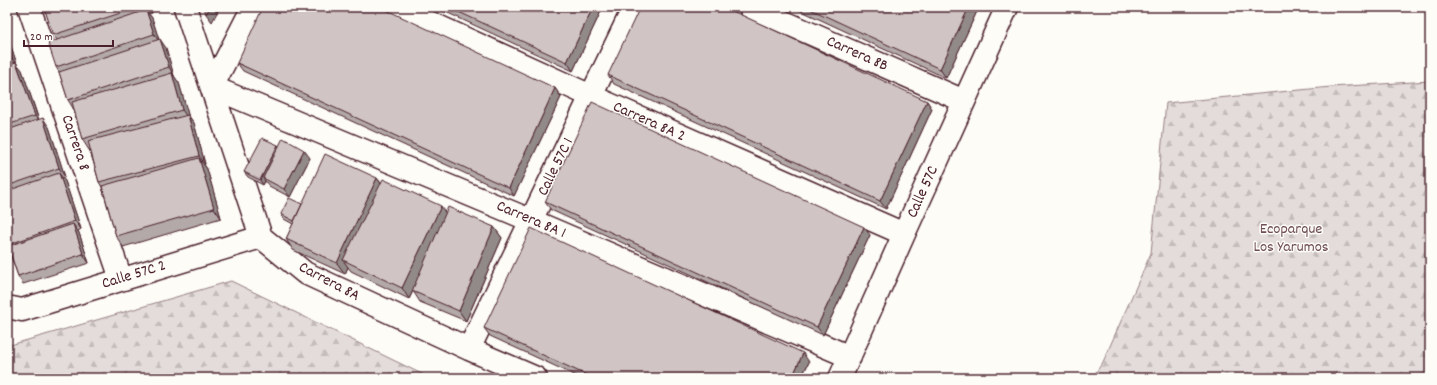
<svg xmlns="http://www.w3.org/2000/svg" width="1437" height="385" viewBox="0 0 1437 385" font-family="Dekko,sans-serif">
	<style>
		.forest { fill: url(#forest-firs); stroke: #967e82 }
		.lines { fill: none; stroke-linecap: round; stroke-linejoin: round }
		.street-casing { stroke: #4a1f2b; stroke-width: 25 }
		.street { stroke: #fdfcf7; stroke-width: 22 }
		.wall { fill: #b3a9a9; stroke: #4a1f2b }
		.shaded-wall { fill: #928a89; stroke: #4a1f2b }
		.building { fill: #d0c5c4; stroke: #4a1f2b }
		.labels { text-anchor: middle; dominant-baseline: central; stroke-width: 3; stroke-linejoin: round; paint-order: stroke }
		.street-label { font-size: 16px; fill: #4a1f2b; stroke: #fdfcf7 }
		.park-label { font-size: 16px; fill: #704e57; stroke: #fdfcf7 }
	</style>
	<defs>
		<pattern id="forest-firs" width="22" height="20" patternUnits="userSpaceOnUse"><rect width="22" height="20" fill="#e3dcda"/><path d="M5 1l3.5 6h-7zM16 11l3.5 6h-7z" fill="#c4bcbb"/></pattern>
	</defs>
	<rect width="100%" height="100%" fill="#fdfcf7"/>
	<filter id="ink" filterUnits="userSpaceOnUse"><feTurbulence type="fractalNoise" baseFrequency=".025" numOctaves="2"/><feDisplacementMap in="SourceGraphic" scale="8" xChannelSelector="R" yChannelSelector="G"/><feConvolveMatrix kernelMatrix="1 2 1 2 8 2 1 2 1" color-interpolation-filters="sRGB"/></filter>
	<g filter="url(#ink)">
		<path class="forest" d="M1430 81V378H1092L1103 362 1151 253 1166 103 1331 87Z
			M231 281 430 378H7V346Z"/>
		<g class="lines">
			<defs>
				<path id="street" d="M29 7 121 279
					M185 7 261 237 305 273 469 349 536 378
					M253 7 212 87 530 220 850 357
					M396 7 591 96 904 234
					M750 7 964 101
					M7 307 22 310 261 237
					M469 349 634 7
					M840 378 904 234 1007 7"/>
			</defs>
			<use href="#street" class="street-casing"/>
			<use href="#street" class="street"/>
		</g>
		<path class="wall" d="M43 7H150L152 13 149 14 152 18 159 40 166 48 174 76 179 83 188 115 194 123 205 164H204L207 169 221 218 123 247 116 236 102 187 99 182 90 150H89L82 139 73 108 68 100 59 72 56 67 57 40 53 35 45 9Z
			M435 7H603L573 71Z
			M793 7H979L946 78Z
			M7 35 17 64 22 70 39 120 49 127 65 177 62 178 65 181 81 229 78 231 79 233 89 263 23 284 18 276 10 254 8 255 7 254Z
			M237 63 555 88 561 97 514 196 243 71Z
			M608 75 927 101 932 109 886 209 614 84Z
			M278 145 279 147 310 158 290 197 269 186 265 181 263 185 248 177 244 172Z
			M377 178 381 183 446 213 494 227 502 238 466 321 420 302 413 291 409 299 351 271 348 267 345 274 293 250 286 239 293 224 284 219 281 214 302 204Z
			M545 202 870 235 823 335 551 210Z
			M484 328 809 362 801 378H581L490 336Z"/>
		<path class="shaded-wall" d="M148 7H150L152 13Z
			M210 7H220L212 22 206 14Z
			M593 7H603L573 71 567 62Z
			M969 7H979L946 78 940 69Z
			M146 10 152 18 160 43 154 34Z
			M7 35 17 64 22 70 40 124 35 116 17 64 12 58 7 43Z
			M160 39 166 48 174 76 169 67Z
			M172 73 179 83 190 121 182 110Z
			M555 88 561 97 514 196 509 188Z
			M927 101 932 109 886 209 880 201Z
			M188 115 194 123 205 164 199 156Z
			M43 118 49 127 65 177 59 168Z
			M278 145 281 150 263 178 265 181 263 185 260 180Z
			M304 150 310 158 290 197 284 189Z
			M199 158 207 169 221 218 214 208Z
			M59 173 65 181 81 229 75 221Z
			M377 178 385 189 343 260 348 267 345 274 337 263Z
			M441 206 448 217 409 299 402 288Z
			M73 224 79 233 89 263 83 254Z
			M494 227 502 238 466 321 459 311Z
			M864 227 870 235 823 335 817 327Z
			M803 353 809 362 801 378H792Z"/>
		<path class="building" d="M44 7H139L53 35Z
			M204 7H210L206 14Z
			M263 7H380L555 88 509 188 237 63Z
			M448 7H593L567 62Z
			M640 7H724L927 101 880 201 608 75Z
			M806 7H969L940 69Z
			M146 10 154 34 56 67 48 43Z
			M160 39 169 67 68 100 59 72Z
			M7 43 12 58 7 60Z
			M16 62 35 116 7 125V65Z
			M172 73 182 110 82 139 72 102Z
			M592 102 864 227 817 327 545 202Z
			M188 115 199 156 99 182 88 141Z
			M43 118 59 168 7 186V130Z
			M262 138 278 145 260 180 244 172Z
			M283 138 304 150 284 189 263 178Z
			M325 154 377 178 337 263 286 239Z
			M199 158 214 208 116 236 102 186Z
			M59 173 75 221 7 245V191Z
			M383 179 441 206 402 288 343 260Z
			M289 198 302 204 294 221 281 214Z
			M448 207 494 227 459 311 412 291Z
			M73 224 83 254 18 276 8 246Z
			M531 228 803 353 792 378H593L484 328Z"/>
	</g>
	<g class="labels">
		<g class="street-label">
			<text transform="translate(857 54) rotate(24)">Carrera 8B</text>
			<text transform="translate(649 122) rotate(24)">Carrera 8A 2</text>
			<text transform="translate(75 143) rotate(71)">Carrera 8</text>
			<text transform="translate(556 167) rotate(-64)">Calle 57C 1</text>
			<text transform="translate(923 192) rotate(-66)">Calle 57C</text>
			<text transform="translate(531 220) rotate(23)">Carrera 8A 1</text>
			<text transform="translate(134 275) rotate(-17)">Calle 57C 2</text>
			<text transform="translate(329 282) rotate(28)">Carrera 8A</text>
		</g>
		<g class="park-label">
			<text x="1291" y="229">Ecoparque<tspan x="1291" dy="18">Los Yarumos</tspan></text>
		</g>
	</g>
	<rect width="1437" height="385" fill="none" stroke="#fdfcf7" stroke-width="24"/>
	<rect x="12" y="12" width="1413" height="361" fill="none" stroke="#4a1f2b" stroke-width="1.5" filter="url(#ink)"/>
	<path d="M24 40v6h89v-6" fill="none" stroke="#4a1f2b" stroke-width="2"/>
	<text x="30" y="40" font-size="12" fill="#4a1f2b" stroke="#fdfcf7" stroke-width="3" paint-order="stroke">20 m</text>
</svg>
